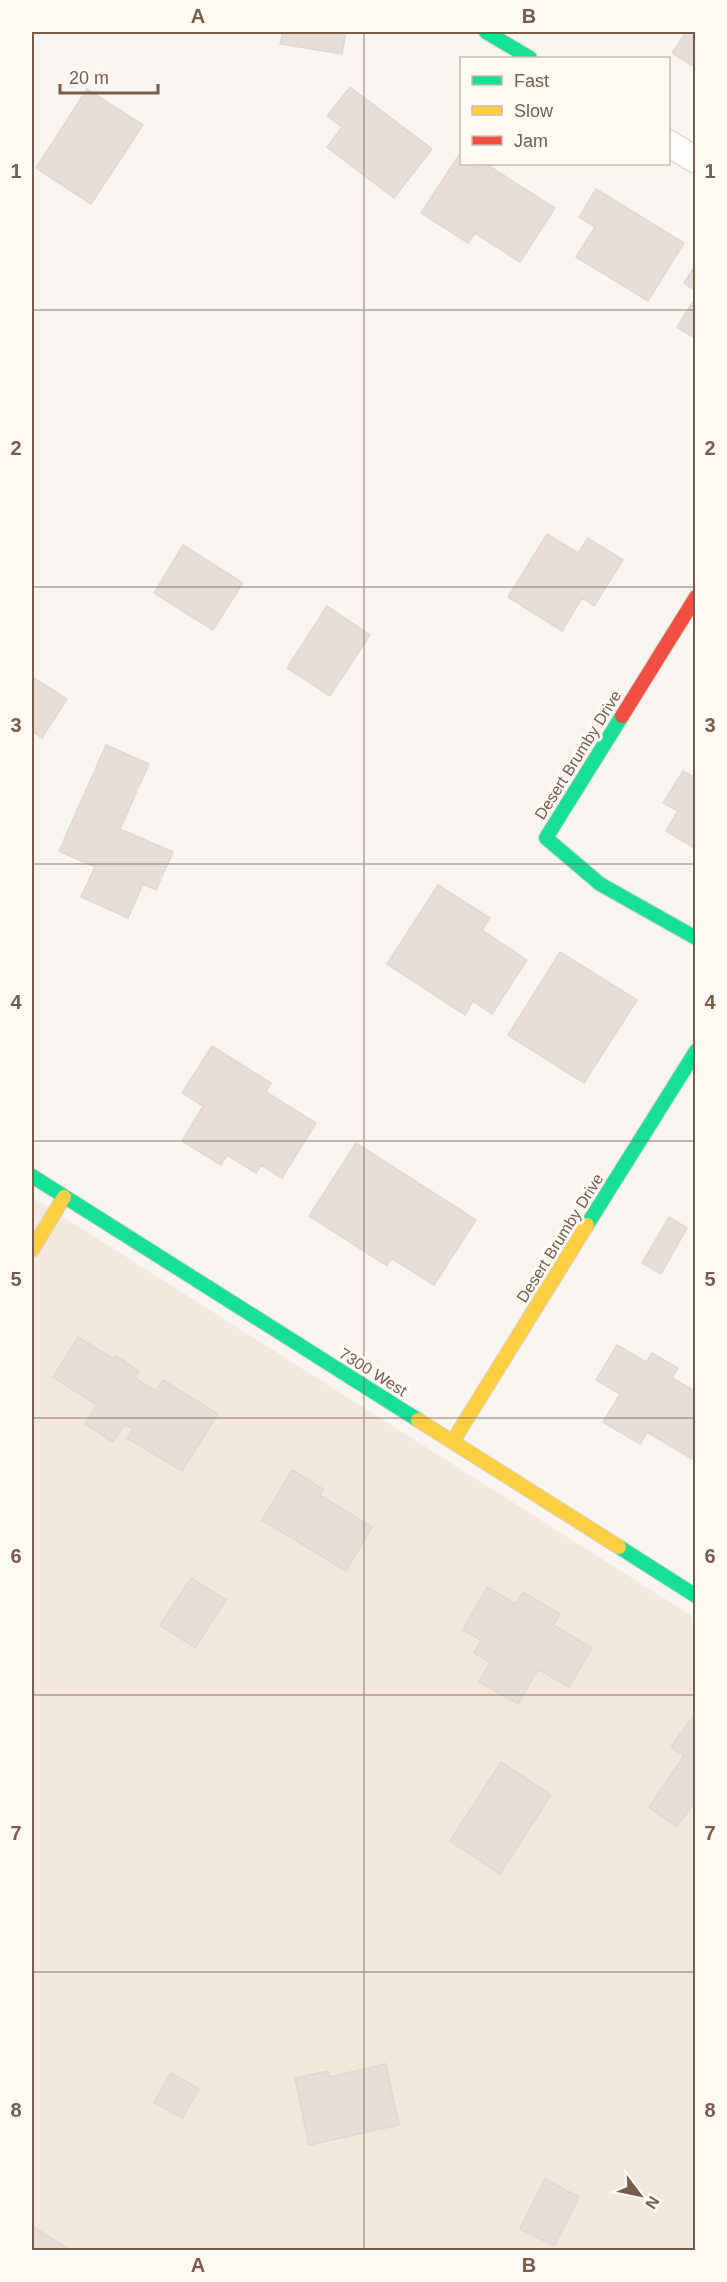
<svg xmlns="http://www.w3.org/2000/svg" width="727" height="2282" viewBox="0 0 727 2282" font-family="Helvetica,sans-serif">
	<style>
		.residential { fill: #f2e8de }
		.building { fill: #e6ded7; stroke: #e2d8d2; stroke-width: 1.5 }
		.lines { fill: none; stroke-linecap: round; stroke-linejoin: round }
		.street-casing { stroke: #d7d1cb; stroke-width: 28 }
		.fast-casing { stroke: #d9d2cb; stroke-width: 16 }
		.slow-casing { stroke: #d9d2cb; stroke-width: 16 }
		.jam-casing { stroke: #d9d2cb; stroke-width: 16 }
		.street { stroke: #fefefd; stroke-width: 26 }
		.fast { stroke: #16e098; stroke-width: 14 }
		.slow { stroke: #ffcf43; stroke-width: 14 }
		.jam { stroke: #f24e42; stroke-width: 14 }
		.grid { fill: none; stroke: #7a5c4d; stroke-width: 1.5; stroke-opacity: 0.55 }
		.labels { text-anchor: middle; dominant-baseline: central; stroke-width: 6; stroke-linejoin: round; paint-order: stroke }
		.street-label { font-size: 16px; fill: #7a5c4d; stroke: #fffaf3 }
		.neatline { fill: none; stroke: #7a5c4d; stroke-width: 2 }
		.grid-label { font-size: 20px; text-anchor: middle; font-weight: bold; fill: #7a5c4d }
	</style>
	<rect width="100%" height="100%" fill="#f9f5f0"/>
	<path class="residential" d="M32 1197 695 1618V2250H32Z"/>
	<path class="building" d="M283 32H346L342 54 280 44Z
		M686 32H696V68L672 53Z
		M350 87 432 149 394 198 327 147 342 127 327 116Z
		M87 89 143 125 91 204 36 168Z
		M459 155 462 157V164H472L478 168 481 164H486L555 208 520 262 475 233 468 243 421 213Z
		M596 189 684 243 648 301 576 257 595 227 579 217Z
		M696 264V291L684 283Z
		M696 297V339L677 327Z
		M547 534 578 553 588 538 623 560 594 606 582 598 562 631 508 597Z
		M183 545 243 583 213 630 154 593Z
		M327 606 370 635 330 696 287 668Z
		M32 677 67 699 42 738 32 731Z
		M106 745 149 764 120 829 173 852 156 890 143 884 128 918 81 897 95 867 59 851Z
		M683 771 696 778V849L666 831 678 811 663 803Z
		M438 885 490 918 482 930 527 960 492 1014 473 1001 465 1015 387 964Z
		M560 952 637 1000 584 1083 508 1035Z
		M212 1046 271 1083 266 1092 316 1123 282 1178 261 1165 256 1173 227 1155 221 1165 182 1141 203 1106 182 1093Z
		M356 1143 476 1220 434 1285 391 1258 387 1266 309 1216Z
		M669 1217 687 1228 661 1274 642 1263Z
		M78 1337 114 1359 116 1356 139 1371 135 1378 156 1391 163 1380 218 1414 182 1471 127 1438 133 1429 125 1424 113 1442 85 1424 97 1405 53 1377Z
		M617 1345 646 1362 652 1353 678 1368 672 1378 696 1392V1452L692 1459 647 1432 640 1444 603 1422 620 1394 596 1380Z
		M292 1470 323 1489 320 1495 372 1527 346 1571 262 1520Z
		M191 1578 226 1600 195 1648 160 1625Z
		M487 1587 516 1604 523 1592 560 1614 553 1625 592 1648 569 1687 538 1669 518 1704 479 1682 490 1662 474 1653 481 1640 463 1630Z
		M696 1712V1800L677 1827 649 1807 684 1756 671 1747Z
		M501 1762 551 1795 500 1874 450 1841Z
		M386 2064 399 2125 309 2145 295 2078 328 2071 329 2077Z
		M171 2073 199 2089 182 2118 154 2102Z
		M545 2179 579 2197 554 2246 520 2229Z
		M32 2226 70 2250H32Z"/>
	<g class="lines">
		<defs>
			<path id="street" d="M668 143 696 160"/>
			<path id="fast" d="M486 32 530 58
				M622 716 546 838 600 884 696 938
				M32 1176 418 1420
				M587 1225 696 1051
				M619 1547 696 1596"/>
			<path id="slow" d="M32 1250 64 1197
				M418 1420 619 1547
				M453 1441 587 1225"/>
			<path id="jam" d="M622 716 696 597"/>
		</defs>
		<use href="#street" class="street-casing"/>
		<use href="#fast" class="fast-casing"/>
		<use href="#slow" class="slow-casing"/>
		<use href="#jam" class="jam-casing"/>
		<use href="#street" class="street"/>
		<use href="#fast" class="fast"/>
		<use href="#slow" class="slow"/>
		<use href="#jam" class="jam"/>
	</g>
	<path class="grid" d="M364 32V2250M32 310H696M32 587H696M32 864H696M32 1141H696M32 1418H696M32 1695H696M32 1972H696"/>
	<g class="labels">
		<g class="street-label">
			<text transform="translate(578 755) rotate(-58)">Desert Brumby Drive</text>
			<text transform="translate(560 1238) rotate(-58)">Desert Brumby Drive</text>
			<text transform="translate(373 1372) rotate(32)">7300 West</text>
		</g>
	</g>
	<rect width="727" height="2282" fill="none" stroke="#fffaf3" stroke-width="66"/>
	<rect x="460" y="57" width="210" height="108" fill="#fffaf3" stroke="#cabbb1" stroke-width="1.5"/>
	<rect x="472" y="76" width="30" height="9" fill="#16e098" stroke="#cabbb1" stroke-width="1.5"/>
	<text x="514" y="87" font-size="18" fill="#7a5c4d">Fast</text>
	<rect x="472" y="106" width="30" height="9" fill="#ffcf43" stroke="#cabbb1" stroke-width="1.5"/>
	<text x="514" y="117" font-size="18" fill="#7a5c4d">Slow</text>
	<rect x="472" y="136" width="30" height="9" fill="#f24e42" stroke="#cabbb1" stroke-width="1.5"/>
	<text x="514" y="147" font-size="18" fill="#7a5c4d">Jam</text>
	<g transform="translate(640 2195) rotate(122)" stroke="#fffaf3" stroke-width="4.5" paint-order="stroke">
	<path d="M0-4.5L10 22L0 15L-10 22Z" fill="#7a5c4d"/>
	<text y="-9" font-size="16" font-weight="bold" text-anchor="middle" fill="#7a5c4d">N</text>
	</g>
	<path d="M60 84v9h98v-9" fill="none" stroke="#7a5c4d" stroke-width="3"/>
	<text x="69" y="84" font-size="18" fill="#7a5c4d" stroke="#fffaf3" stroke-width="4.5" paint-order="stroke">20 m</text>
	<rect x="33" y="33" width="661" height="2216" class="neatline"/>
	<g class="grid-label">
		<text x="198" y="23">A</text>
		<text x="529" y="23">B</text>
		<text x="16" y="178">1</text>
		<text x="710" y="178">1</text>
		<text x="16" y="455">2</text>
		<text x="710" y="455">2</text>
		<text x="16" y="732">3</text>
		<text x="710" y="732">3</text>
		<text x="16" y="1009">4</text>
		<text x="710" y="1009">4</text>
		<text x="16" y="1286">5</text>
		<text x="710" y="1286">5</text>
		<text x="16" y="1563">6</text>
		<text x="710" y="1563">6</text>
		<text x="16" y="1840">7</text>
		<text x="710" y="1840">7</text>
		<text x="16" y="2117">8</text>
		<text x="710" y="2117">8</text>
		<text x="198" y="2272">A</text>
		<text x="529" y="2272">B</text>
	</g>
</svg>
